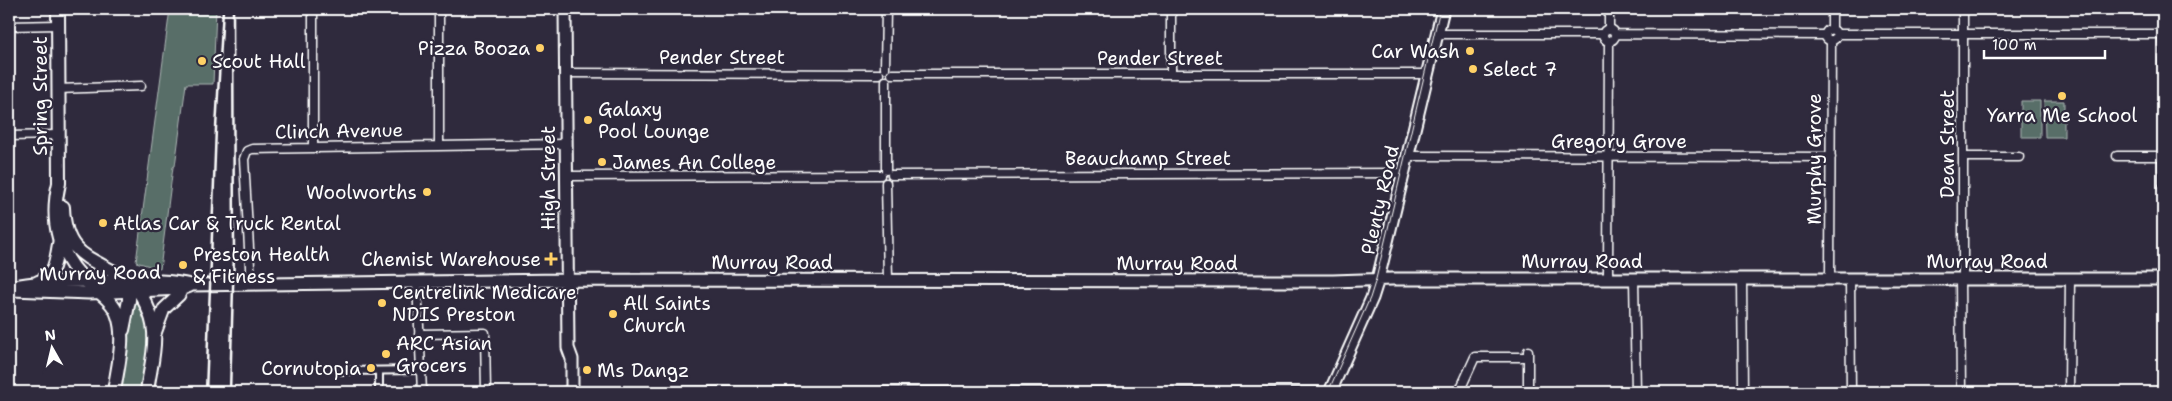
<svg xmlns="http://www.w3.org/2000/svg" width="2172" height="401" viewBox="0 0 2172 401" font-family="'Shantell Sans',sans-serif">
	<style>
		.green { fill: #586e68; stroke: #acb6b4 }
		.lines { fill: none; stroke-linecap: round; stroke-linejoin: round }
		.pedestrian-casing { stroke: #fff; stroke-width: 10 }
		.minor-casing { stroke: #fff; stroke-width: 11 }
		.secondary-casing { stroke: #fff; stroke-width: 15 }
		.primary-casing { stroke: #fff; stroke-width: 16 }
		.pedestrian { stroke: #2f2a3d; stroke-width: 6 }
		.minor { stroke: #2f2a3d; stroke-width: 8 }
		.secondary { stroke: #2f2a3d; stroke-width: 11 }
		.primary { stroke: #2f2a3d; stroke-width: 12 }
		.tram { stroke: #fff; stroke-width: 1 }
		.rail { stroke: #fff; stroke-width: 2.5 }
		.poi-dot { fill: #ffd166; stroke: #2f2a3d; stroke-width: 2 }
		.labels { text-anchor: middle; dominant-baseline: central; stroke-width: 4.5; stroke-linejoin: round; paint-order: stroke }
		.poi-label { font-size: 19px; fill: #fff; stroke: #2f2a3d; text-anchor: start }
		.street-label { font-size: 19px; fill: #fff; stroke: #2f2a3d }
	</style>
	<rect width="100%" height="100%" fill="#2f2a3d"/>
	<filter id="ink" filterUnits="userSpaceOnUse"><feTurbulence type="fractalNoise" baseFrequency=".02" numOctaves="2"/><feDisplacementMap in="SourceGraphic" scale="10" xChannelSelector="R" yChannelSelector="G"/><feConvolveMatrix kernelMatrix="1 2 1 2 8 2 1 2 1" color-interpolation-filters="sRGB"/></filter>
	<g filter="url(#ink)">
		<path class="green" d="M170 9H216L213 84H186L175 166 173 167 160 269 136 262Z
			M2021 101H2040V137H2021Z
			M2044 101H2064V137H2045Z
			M137 300C155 332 147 358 142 392H119L133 302Z"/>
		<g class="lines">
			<defs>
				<path id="pedestrian" d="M341 371 421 370
					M379 371V392"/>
				<path id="minor" d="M439 9V145
					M1832 9V29
					M1963 9V278
					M2163 9V188
					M9 26 58 25
					M1609 29V9
					M1603 35a6 6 0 1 1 12 0a6 6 0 1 1-12 0Z
					M1825.5 35a5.5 5.5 0 1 1 11 0a5.5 5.5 0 1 1-11 0Z
					M1437 34H1603
					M1615 34 1825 35
					M1837 34H2163
					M885 68 886 9
					M565 73 879 74
					M892 74H1427
					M1171 74V9
					M886 81V170
					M58 89 141 86
					M9 136 58 135
					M313 147V9
					M1408 156 1831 157
					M2117 156H2163
					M1964 157H2019
					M892 175 1404 173
					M566 176 880 175
					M886 183 888 280
					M1960 278 1961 392
					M1608 279 1609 41
					M1634 279 1636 392
					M1742 279 1743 392
					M1830 279 1831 40
					M1850 279 1851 392
					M417 282 422 392
					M251 284 244 159 247 151 252 149 565 144
					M419 334 485 333 486 392
					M1528 351V392
					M565 391 1330 392
					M1459 392 1475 357H1528
					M2069 392 2070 278"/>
				<path id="secondary" d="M565 9 568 348 572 359V392
					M37 282C57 275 55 259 59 242
					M9 287C43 279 79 282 114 281 140 281 166 279 191 285L566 280 1333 281 1392 279H2163
					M12 290 89 293 182 289 190 286
					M154 336 164 309 179 295 182 289
					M1330 392 1372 298 1378 279 1443 9"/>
				<path id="primary" d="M58 9 59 183C50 220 58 257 88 283 99 292 114 302 118 316 126 339 117 369 114 392
					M63 207C65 260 94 257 129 281 142 291 153 316 154 332 156 351 149 373 147 392
					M123 330 129 300V281"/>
			</defs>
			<use href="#pedestrian" class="pedestrian-casing"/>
			<use href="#minor" class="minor-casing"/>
			<use href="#secondary" class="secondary-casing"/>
			<use href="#primary" class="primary-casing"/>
			<use href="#pedestrian" class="pedestrian"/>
			<use href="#minor" class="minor"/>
			<use href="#secondary" class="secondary"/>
			<use href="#primary" class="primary"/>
			<path class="tram" d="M1328 392 1370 298 1376 279 1440 9"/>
			<path class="rail" d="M206 392 216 128 223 9
				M230 392 234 253 233 9"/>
		</g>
	</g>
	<g class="poi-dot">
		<circle cx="540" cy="48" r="5"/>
		<circle cx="1470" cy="51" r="5"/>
		<circle cx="202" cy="61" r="5"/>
		<circle cx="1473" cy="69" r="5"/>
		<circle cx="2062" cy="96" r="5"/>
		<circle cx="588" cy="120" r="5"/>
		<circle cx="602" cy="162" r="5"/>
		<circle cx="427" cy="192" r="5"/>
		<circle cx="103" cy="223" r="5"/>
		<path d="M548.5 251.5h5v5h5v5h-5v5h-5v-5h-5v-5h5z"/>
		<circle cx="183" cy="265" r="5"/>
		<circle cx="382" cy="303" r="5"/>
		<circle cx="613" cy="314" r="5"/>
		<circle cx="386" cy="354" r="5"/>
		<circle cx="371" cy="368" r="5"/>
		<circle cx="587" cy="370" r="5"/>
	</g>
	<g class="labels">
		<g class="poi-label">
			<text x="530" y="48" text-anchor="end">Pizza Booza</text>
			<text x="1460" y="51" text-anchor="end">Car Wash</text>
			<text x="212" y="61">Scout Hall</text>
			<text x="1483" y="69">Select 7</text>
			<text x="598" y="109">Galaxy<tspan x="598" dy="22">Pool Lounge</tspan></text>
			<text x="2062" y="115" text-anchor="middle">Yarra Me School</text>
			<text x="612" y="162">James An College</text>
			<text x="417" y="192" text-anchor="end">Woolworths</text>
			<text x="113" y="223">Atlas Car &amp; Truck Rental</text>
			<text x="193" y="254">Preston Health<tspan x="193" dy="22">&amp; Fitness</tspan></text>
			<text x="541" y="259" text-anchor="end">Chemist Warehouse</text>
			<text x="392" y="292">Centrelink Medicare<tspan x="392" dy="22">NDIS Preston</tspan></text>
			<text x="623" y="303">All Saints<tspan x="623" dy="22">Church</tspan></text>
			<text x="396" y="343">ARC Asian<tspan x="396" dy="22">Grocers</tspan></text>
			<text x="361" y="368" text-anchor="end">Cornutopia</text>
			<text x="597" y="370">Ms Dangz</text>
		</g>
		<g class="street-label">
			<text x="722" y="57">Pender Street</text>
			<text x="1160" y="58">Pender Street</text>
			<text transform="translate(40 96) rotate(-90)">Spring Street</text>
			<text transform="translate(339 131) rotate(-1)">Clinch Avenue</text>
			<text x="1619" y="141">Gregory Grove</text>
			<text transform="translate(1947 144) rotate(-90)">Dean Street</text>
			<text x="1148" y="158">Beauchamp Street</text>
			<text transform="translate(1814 159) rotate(-90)">Murphy Grove</text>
			<text transform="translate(548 178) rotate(-90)">High Street</text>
			<text transform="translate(1380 200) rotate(-77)">Plenty Road</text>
			<text x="1582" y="261">Murray Road</text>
			<text x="1987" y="261">Murray Road</text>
			<text x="772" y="262">Murray Road</text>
			<text x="1177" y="263">Murray Road</text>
			<text transform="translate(100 273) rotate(-1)">Murray Road</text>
		</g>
	</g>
	<rect width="2172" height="401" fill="none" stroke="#2f2a3d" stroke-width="30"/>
	<rect x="15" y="15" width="2142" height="371" fill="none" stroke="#fff" stroke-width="2" filter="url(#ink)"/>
	<g transform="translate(52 348) rotate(352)" stroke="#2f2a3d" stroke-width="4" paint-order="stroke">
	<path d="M0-4L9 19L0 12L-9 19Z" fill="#ffffff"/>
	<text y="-8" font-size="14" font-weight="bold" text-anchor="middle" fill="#ffffff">N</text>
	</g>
	<path d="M1984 50v8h121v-8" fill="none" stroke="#ffffff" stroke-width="2.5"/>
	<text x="1992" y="50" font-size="15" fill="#ffffff" stroke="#2f2a3d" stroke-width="4" paint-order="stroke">100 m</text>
</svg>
